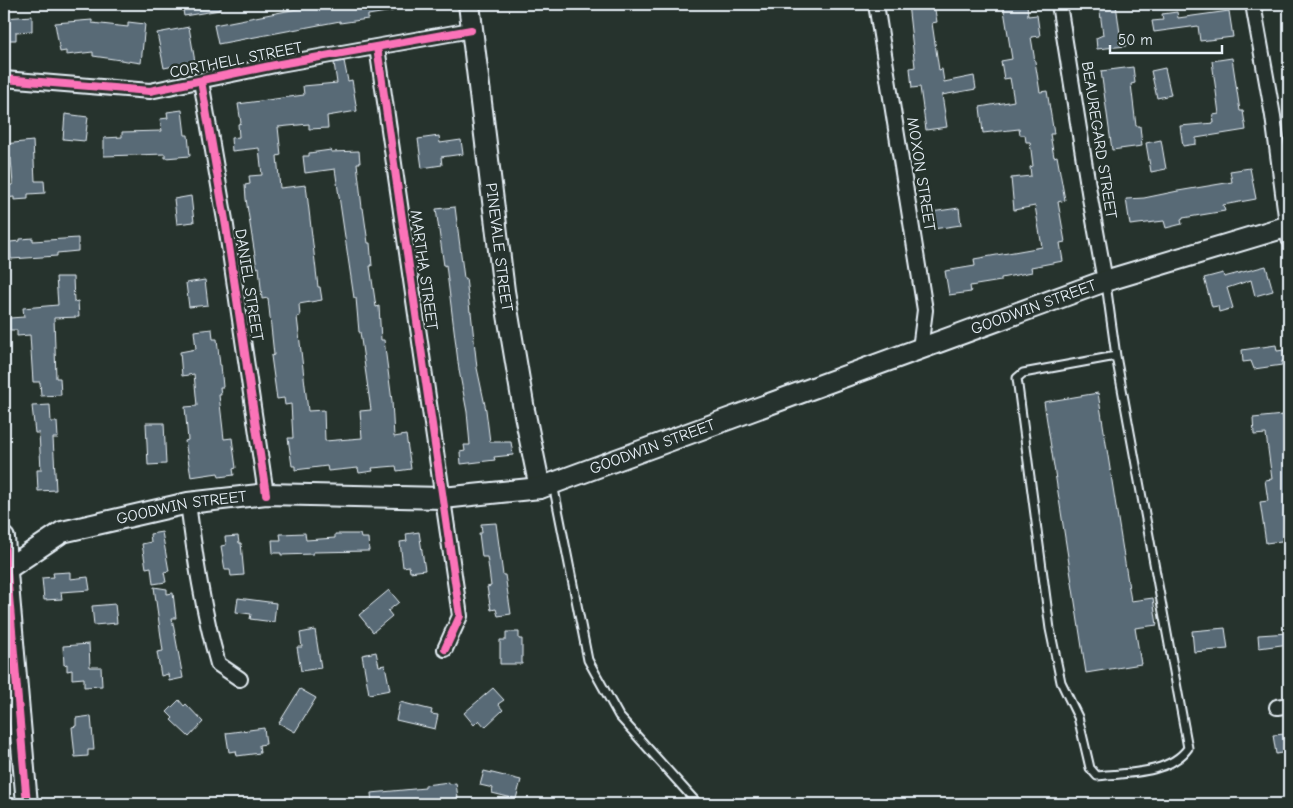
<svg xmlns="http://www.w3.org/2000/svg" width="1293" height="808" viewBox="0 0 1293 808" font-family="'Comic Neue',sans-serif">
	<style>
		.building { fill: #596a76; stroke: #e8f1f8 }
		.lines { fill: none; stroke-linecap: round; stroke-linejoin: round }
		.lane-casing { stroke: #e8f1f8; stroke-width: 11 }
		.street-casing { stroke: #e8f1f8; stroke-width: 18 }
		.secondary-casing { stroke: #e8f1f8; stroke-width: 24 }
		.lane { stroke: #26332d; stroke-width: 7 }
		.street { stroke: #26332d; stroke-width: 14 }
		.secondary { stroke: #26332d; stroke-width: 20 }
		.cycleway-casing { stroke: #26332d; stroke-width: 11 }
		.cycleway { stroke: #fb73b8; stroke-width: 8 }
		.labels { text-anchor: middle; dominant-baseline: central; stroke-width: 5; stroke-linejoin: round; paint-order: stroke }
		.street-label { font-size: 16px; fill: #e8f1f8; stroke: #26332d }
	</style>
	<rect width="100%" height="100%" fill="#26332d"/>
	<filter id="ink" filterUnits="userSpaceOnUse"><feTurbulence type="fractalNoise" baseFrequency=".02" numOctaves="2"/><feDisplacementMap in="SourceGraphic" scale="10" xChannelSelector="R" yChannelSelector="G"/><feConvolveMatrix kernelMatrix="1 2 1 2 8 2 1 2 1" color-interpolation-filters="sRGB"/></filter>
	<g filter="url(#ink)">
		<path class="building" d="M182 4H220V10L184 16Z
			M323 4H392L393 11 368 15V19L340 23V21L218 44 214 25Z
			M908 4H934L937 22 932 23 939 70 942 69 944 82 974 76 976 89 942 95 947 127 926 130 920 87 912 88 910 68 915 67Z
			M1003 4H1027L1028 16 1037 15 1040 36 1031 37 1040 92 1047 91 1054 134H1050L1054 157 1057 156 1065 200 1058 202 1065 242 1060 243 1063 261 1031 267 1032 272 1001 278V281L970 286 971 292 949 295 945 271 975 266 974 259 1042 247 1035 206 1014 210 1011 178 1031 176 1030 167 1033 166 1030 142H1026L1025 135H1020L1019 129 983 133 980 107 1014 101 1010 78 1004 79 1001 61 1012 59Z
			M1099 4H1116L1120 34 1124 33 1126 46 1097 49 1096 38 1103 35Z
			M1229 11 1233 37 1200 41 1198 26 1154 32 1152 21 1163 20 1162 14 1177 12 1178 18Z
			M32 16V31L16 32V40H4V18Z
			M92 20V23L128 27V22L145 24 141 63 93 56V52L66 55V51L60 52 55 23Z
			M189 27 195 62 164 68 157 33Z
			M1232 58 1240 111H1243L1246 130 1196 138V144L1183 146 1180 126 1214 123 1213 115 1219 114 1212 61Z
			M344 61 348 81 352 80 357 111 327 116 328 128 309 129V124L278 127 281 155 277 156 280 188 306 185 318 287H320L322 300 299 304 300 316 297 317 308 411 324 410 325 441 362 438 360 411 371 410 360 332H359L356 298H354L335 169 305 173 303 156H309V153L331 150V152L359 151 360 163H357L362 208H363L368 243H370L372 266H370L376 307 379 306 381 340H384L392 401 394 437 406 435 411 469 397 471 396 466 372 468 373 471 359 473 358 468 328 471 327 466 295 470V466H292L288 438H293L291 404 285 405 284 398 277 399 271 356 274 355 268 298 262 299 259 267 257 268 246 199 245 185 250 184 249 176 262 175 259 148 232 151 231 138 239 137 238 124 241 123 238 104 304 95 303 86 337 83 334 63Z
			M1133 67 1135 83 1131 84 1136 126H1140L1142 146 1112 150 1101 71Z
			M1165 68 1171 95 1157 98 1151 71Z
			M182 110 185 135H188L190 156 165 158V154L104 156V138L122 137V132L162 131 160 119 168 118 167 112Z
			M65 114 88 117 85 141 63 139Z
			M439 136 440 143 461 140 463 154 441 157 442 165 422 168 418 139Z
			M1161 140 1166 169 1151 172 1146 143Z
			M33 141 35 181H44L45 193 28 194V199L14 200V197L6 198 5 185H13L11 158 4 159V144Z
			M1250 168 1256 199 1223 205 1225 211 1183 218V219L1181 220 1182 224 1166 228 1164 221 1130 225 1126 199 1144 198 1178 191 1232 182 1230 171Z
			M191 196 194 222 177 224 174 199Z
			M455 207 464 278H466L470 312H471L477 368 486 410 490 442H511L513 455 494 457 495 460 461 464 460 452 465 451 464 445H470L467 412 459 370 446 265 444 266 436 209Z
			M959 208 961 225 933 229 931 212Z
			M33 238V241L78 238V251L57 253V256L11 259 10 242 20 241V239Z
			M1266 266 1273 291 1255 296 1251 280 1227 288 1233 308 1219 312 1218 306 1212 307 1204 278 1223 273 1224 277Z
			M56 277H73L74 302 78 301 79 317 54 318 56 378H60L61 395 41 396 40 382H33L30 335 17 336V330H10V318L24 317 23 308 58 305Z
			M205 280 208 305 189 307 186 283Z
			M212 329 213 339H217L220 365H221L223 387H220L221 395H219L224 439 232 438 236 468 233 469 234 475 219 477 218 473 191 477 185 441 188 440 185 407 197 406 194 374 182 376 180 352 196 349 194 331Z
			M1276 345 1277 351 1284 350 1286 361H1282V365L1254 369 1251 361 1243 362 1242 350Z
			M1098 393 1131 601 1153 598 1157 625 1135 628 1141 664 1086 673 1044 402Z
			M50 405 51 422H57L58 438H53L56 490 38 491 37 470H41L39 433H35L32 406Z
			M1283 415 1287 452H1289V540L1266 543 1260 502 1268 501 1265 480 1272 479 1266 434 1254 435 1253 418Z
			M146 423H164L166 464 148 465Z
			M496 523 503 575H505L511 614 498 616 496 609 491 610 487 587 491 586 488 563 487 557H482L479 533H482L481 524Z
			M162 532 169 571 164 572 166 582 153 584 151 567 146 568 142 544 151 542 150 534Z
			M419 532 425 570 410 572 409 566 403 567 400 542 407 541 406 534Z
			M305 533 306 540 335 538V534H360L361 538H368L369 551 313 552V554L281 555V553H273L272 540H281L280 534Z
			M238 536 239 543H241L244 575 231 576 230 570H225L221 546 226 545 225 537Z
			M70 572V579L88 577 90 590 61 592 62 599 44 600 42 578 54 577 53 573Z
			M154 587 167 589V594L173 593 176 618H172L183 678 169 681 168 674 161 676 157 652 163 651Z
			M389 590 399 602 388 611 392 616 373 632 359 615Z
			M238 598 276 603 274 622 250 619 251 614 236 612Z
			M115 604 117 623 94 625 92 606Z
			M1225 628 1228 649 1194 652 1192 631Z
			M315 630 321 668 301 671 297 647H302L300 633Z
			M506 632H519V639H522V664H500V640H506Z
			M1289 633V644L1259 648 1258 635Z
			M89 644 90 667H101L102 686 84 687V678L72 679V670L67 671V664L64 665 63 646Z
			M376 652 379 666 385 665 390 690 369 694 362 655Z
			M493 688 504 700 498 704 503 710 485 727 479 720 474 725 464 713Z
			M300 689 316 698 295 732 279 723Z
			M179 700 184 706 186 704 203 722 189 737 171 720 173 718 167 712Z
			M400 702 432 710 431 714 438 715 435 729 396 720Z
			M91 716 94 750H88V756L75 757 72 727 76 726V718Z
			M264 728 266 744 259 745 260 753 237 756 236 751 229 752 226 733Z
			M1285 734 1287 752 1276 754 1273 735Z
			M484 771 521 780 516 799 492 793 493 788 480 785Z
			M449 782V784L456 783 458 798 451 799 452 804H427V800L403 804H372L371 793 425 788V785Z"/>
		<g class="lines">
			<defs>
				<path id="lane" d="M1106 284 1116 356 1188 748C1170 774 1126 773 1097 776L1090 768 1078 717 1061 682 1050 629 1017 378 1023 373 1116 356
					M553 484 588 660 619 716 698 804"/>
				<path id="street" d="M876 4 925 310 920 349
					M1059 4 1090 198 1105 281
					M1253 4 1273 116 1289 239
					M377 47 460 616 445 649
					M4 79 150 91 280 64 471 30
					M201 81 226 226 266 494
					M188 503C195 557 203 611 218 664L240 679
					M1277 707 1289 705"/>
				<g id="secondary">
					<path id="s1" d="M469 4 504 291 524 410 540 488"/>
					<path d="M4 538 27 804"/>
					<path id="s2" d="M4 571 62 532 188 503 266 494 443 498 540 488 1105 281 1289 226"/>
				</g>
			</defs>
			<use href="#lane" class="lane-casing"/>
			<use href="#street" class="street-casing"/>
			<use href="#secondary" class="secondary-casing"/>
			<use href="#lane" class="lane"/>
			<use href="#street" class="street"/>
			<use href="#secondary" class="secondary"/>
			<defs>
				<path id="cycleway" d="M377 47 460 616 445 649
					M4 79 150 91 280 64 471 30
					M201 81 226 226 266 494
					M4 538 27 804"/>
			</defs>
			<use href="#cycleway" class="cycleway-casing"/>
			<use href="#cycleway" class="cycleway"/>
		</g>
	</g>
	<g class="labels">
		<g class="street-label">
			<text transform="translate(236 60) rotate(-11)">CORTHELL STREET</text>
			<text transform="translate(1099 140) rotate(81)">BEAUREGARD STREET</text>
			<text transform="translate(921 174) rotate(81)">MOXON STREET</text>
			<text stroke="none"><textPath href="#s1" startOffset="245">PINEVALE STREET</textPath></text>
			<text transform="translate(424 270) rotate(82)">MARTHA STREET</text>
			<text transform="translate(249 285) rotate(81)">DANIEL STREET</text>
			<text stroke="none"><textPath href="#s2" startOffset="1078">GOODWIN STREET</textPath></text>
			<text stroke="none"><textPath href="#s2" startOffset="672">GOODWIN STREET</textPath></text>
			<text stroke="none"><textPath href="#s2" startOffset="192">GOODWIN STREET</textPath></text>
		</g>
	</g>
	<rect width="1293" height="808" fill="none" stroke="#26332d" stroke-width="20"/>
	<rect x="10" y="10" width="1273" height="788" fill="none" stroke="#e8f1f8" stroke-width="2" filter="url(#ink)"/>
	<path d="M1110 45v8h112v-8" fill="none" stroke="#e8f1f8" stroke-width="2.5"/>
	<text x="1118" y="45" font-size="15" fill="#e8f1f8" stroke="#26332d" stroke-width="4" paint-order="stroke">50 m</text>
</svg>
